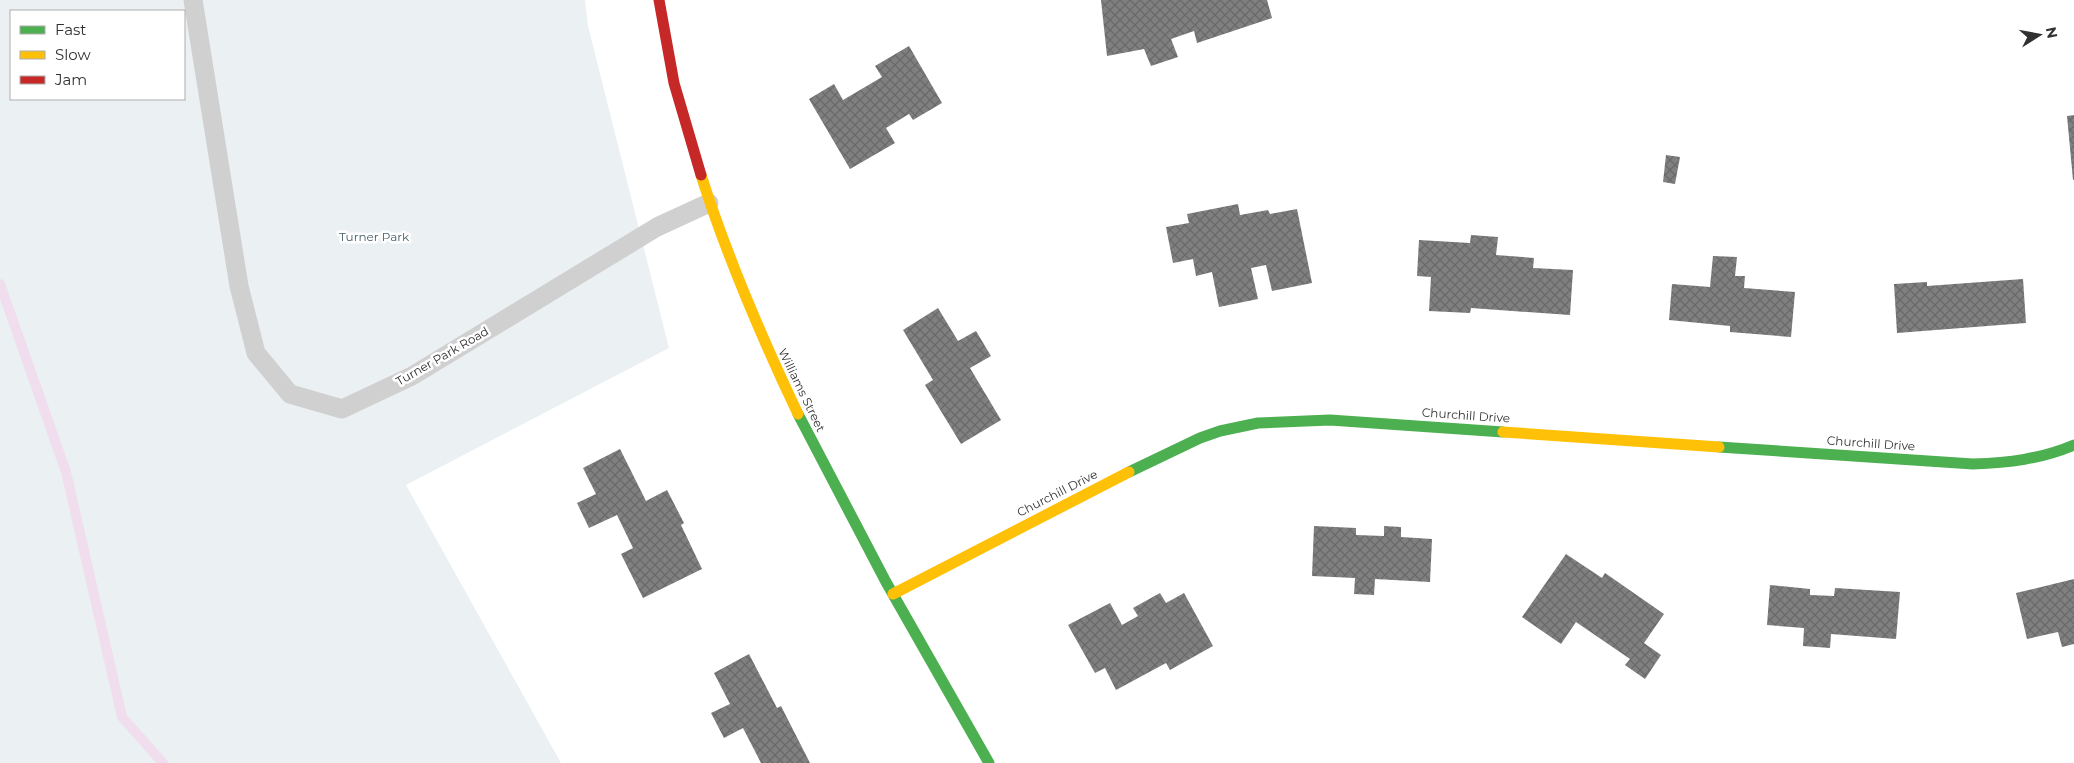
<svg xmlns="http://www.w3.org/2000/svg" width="2074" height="763" viewBox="0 0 2074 763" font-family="Montserrat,sans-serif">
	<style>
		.green { fill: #ebf0f2; fill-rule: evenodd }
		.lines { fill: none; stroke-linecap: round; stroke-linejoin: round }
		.stream { stroke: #f0deee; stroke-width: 10 }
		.building { fill: url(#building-cross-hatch) }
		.lane { stroke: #d0d0d0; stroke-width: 19 }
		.fast { stroke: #4caf50; stroke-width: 11 }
		.slow { stroke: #ffc107; stroke-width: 11 }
		.jam { stroke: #c62828; stroke-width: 11 }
		.labels { text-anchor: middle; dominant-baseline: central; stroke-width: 5; stroke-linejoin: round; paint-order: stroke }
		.park-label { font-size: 12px; fill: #435f67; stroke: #fff }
		.street-label { font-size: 12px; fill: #313131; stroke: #fff }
	</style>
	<defs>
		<pattern id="building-cross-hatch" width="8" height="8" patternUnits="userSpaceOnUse" patternTransform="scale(1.25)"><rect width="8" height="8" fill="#808080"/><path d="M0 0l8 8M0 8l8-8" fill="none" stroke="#696969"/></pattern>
	</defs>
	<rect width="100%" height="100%" fill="#fff"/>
	<path class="green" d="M0 0H585L588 26 669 348 406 485 561 763H0ZM11 11H184V99H11Z"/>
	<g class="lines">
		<path class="stream" d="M0 284 66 472 122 717 163 763"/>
	</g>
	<path class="building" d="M1101 0H1267L1272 18 1197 43 1194 31 1171 39 1178 57 1151 66 1144 49 1107 56Z
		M909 46 942 103 913 120 909 114 886 128 895 143 850 169 809 99 834 84 843 100 882 77 875 66Z
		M2074 115V180H2073L2067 116Z
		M1666 155 1680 157 1675 184 1663 182Z
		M1238 204 1240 215 1268 210 1270 214 1297 209 1312 283 1272 291 1266 265 1251 268 1258 299 1219 307 1212 272 1196 276 1193 259 1173 263 1166 227 1189 223 1187 214Z
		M1471 235 1498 237 1496 255 1534 258 1533 268 1573 270 1570 315 1471 308 1470 313 1429 311 1431 277 1417 276 1419 240 1470 243Z
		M1713 256 1737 257 1735 276H1745L1744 288 1795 292 1791 337 1730 332V326L1669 320 1672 284 1710 287Z
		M2023 279 2026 323 1897 333 1894 284 1927 282V286Z
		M938 308 958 341 976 331 991 356 970 368 1001 420 961 444 925 385 933 380 903 330Z
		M620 449 646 501 667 490 684 523 681 525 702 569 643 598 621 554 633 548 617 515 589 528 577 503 596 494 583 468Z
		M1314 526 1356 528V535L1384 536V526L1401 527V537L1432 539 1430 582 1375 579 1374 595 1354 594 1355 578 1312 576Z
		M1566 554 1602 578 1605 573 1664 614 1644 643 1661 655 1645 679 1625 665 1630 659 1576 622 1561 644 1522 617Z
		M2074 579V644L2062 647 2058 632 2027 639 2016 593Z
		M1770 585 1810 589V595L1834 596 1835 588 1900 592 1896 639 1831 634 1830 648 1803 646 1804 628 1767 625Z
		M1160 593 1166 603 1184 593 1213 646 1170 670 1166 663 1116 690 1105 668 1095 673 1068 625 1110 603 1122 625 1138 616 1133 608Z
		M749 654 777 708 781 706 810 763H761L743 728 724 738 711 713 730 704 714 673Z"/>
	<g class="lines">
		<path class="lane" d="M193 0 239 286 256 353 290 394 342 409 412 376 657 227 709 203"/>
		<path class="fast" d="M798 414 886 582 989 763
			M1719 447 1973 464C2008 463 2041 459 2074 445
			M1129 472 1200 438 1220 431 1258 423 1330 420 1503 432"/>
		<path class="slow" d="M701 175C727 257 761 336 798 414
			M1503 432 1719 447
			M893 594 1129 472"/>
		<path class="jam" d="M659 0 674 83 701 175"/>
	</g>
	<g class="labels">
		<g class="park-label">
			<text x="374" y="236">Turner Park</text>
		</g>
		<g class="street-label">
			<text transform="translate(442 356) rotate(-30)">Turner Park Road</text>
			<text transform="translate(802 390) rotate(64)">Williams Street</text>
			<text transform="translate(1466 415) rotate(4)">Churchill Drive</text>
			<text transform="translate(1871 443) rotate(4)">Churchill Drive</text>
			<text transform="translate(1057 493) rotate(-27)">Churchill Drive</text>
		</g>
	</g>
	<rect x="10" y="10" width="175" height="90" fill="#ffffff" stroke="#adadad"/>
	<rect x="20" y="26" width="25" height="8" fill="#4caf50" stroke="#adadad"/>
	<text x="55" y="35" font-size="15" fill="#313131">Fast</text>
	<rect x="20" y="51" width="25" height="8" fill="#ffc107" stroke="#adadad"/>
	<text x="55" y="60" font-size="15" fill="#313131">Slow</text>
	<rect x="20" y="76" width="25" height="8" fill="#c62828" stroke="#adadad"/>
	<text x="55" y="85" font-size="15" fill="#313131">Jam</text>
	<g transform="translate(2039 35) rotate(79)" stroke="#ffffff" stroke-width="4" paint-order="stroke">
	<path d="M0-4L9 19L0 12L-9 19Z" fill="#313131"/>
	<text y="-8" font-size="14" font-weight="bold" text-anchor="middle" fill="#313131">N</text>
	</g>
</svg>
